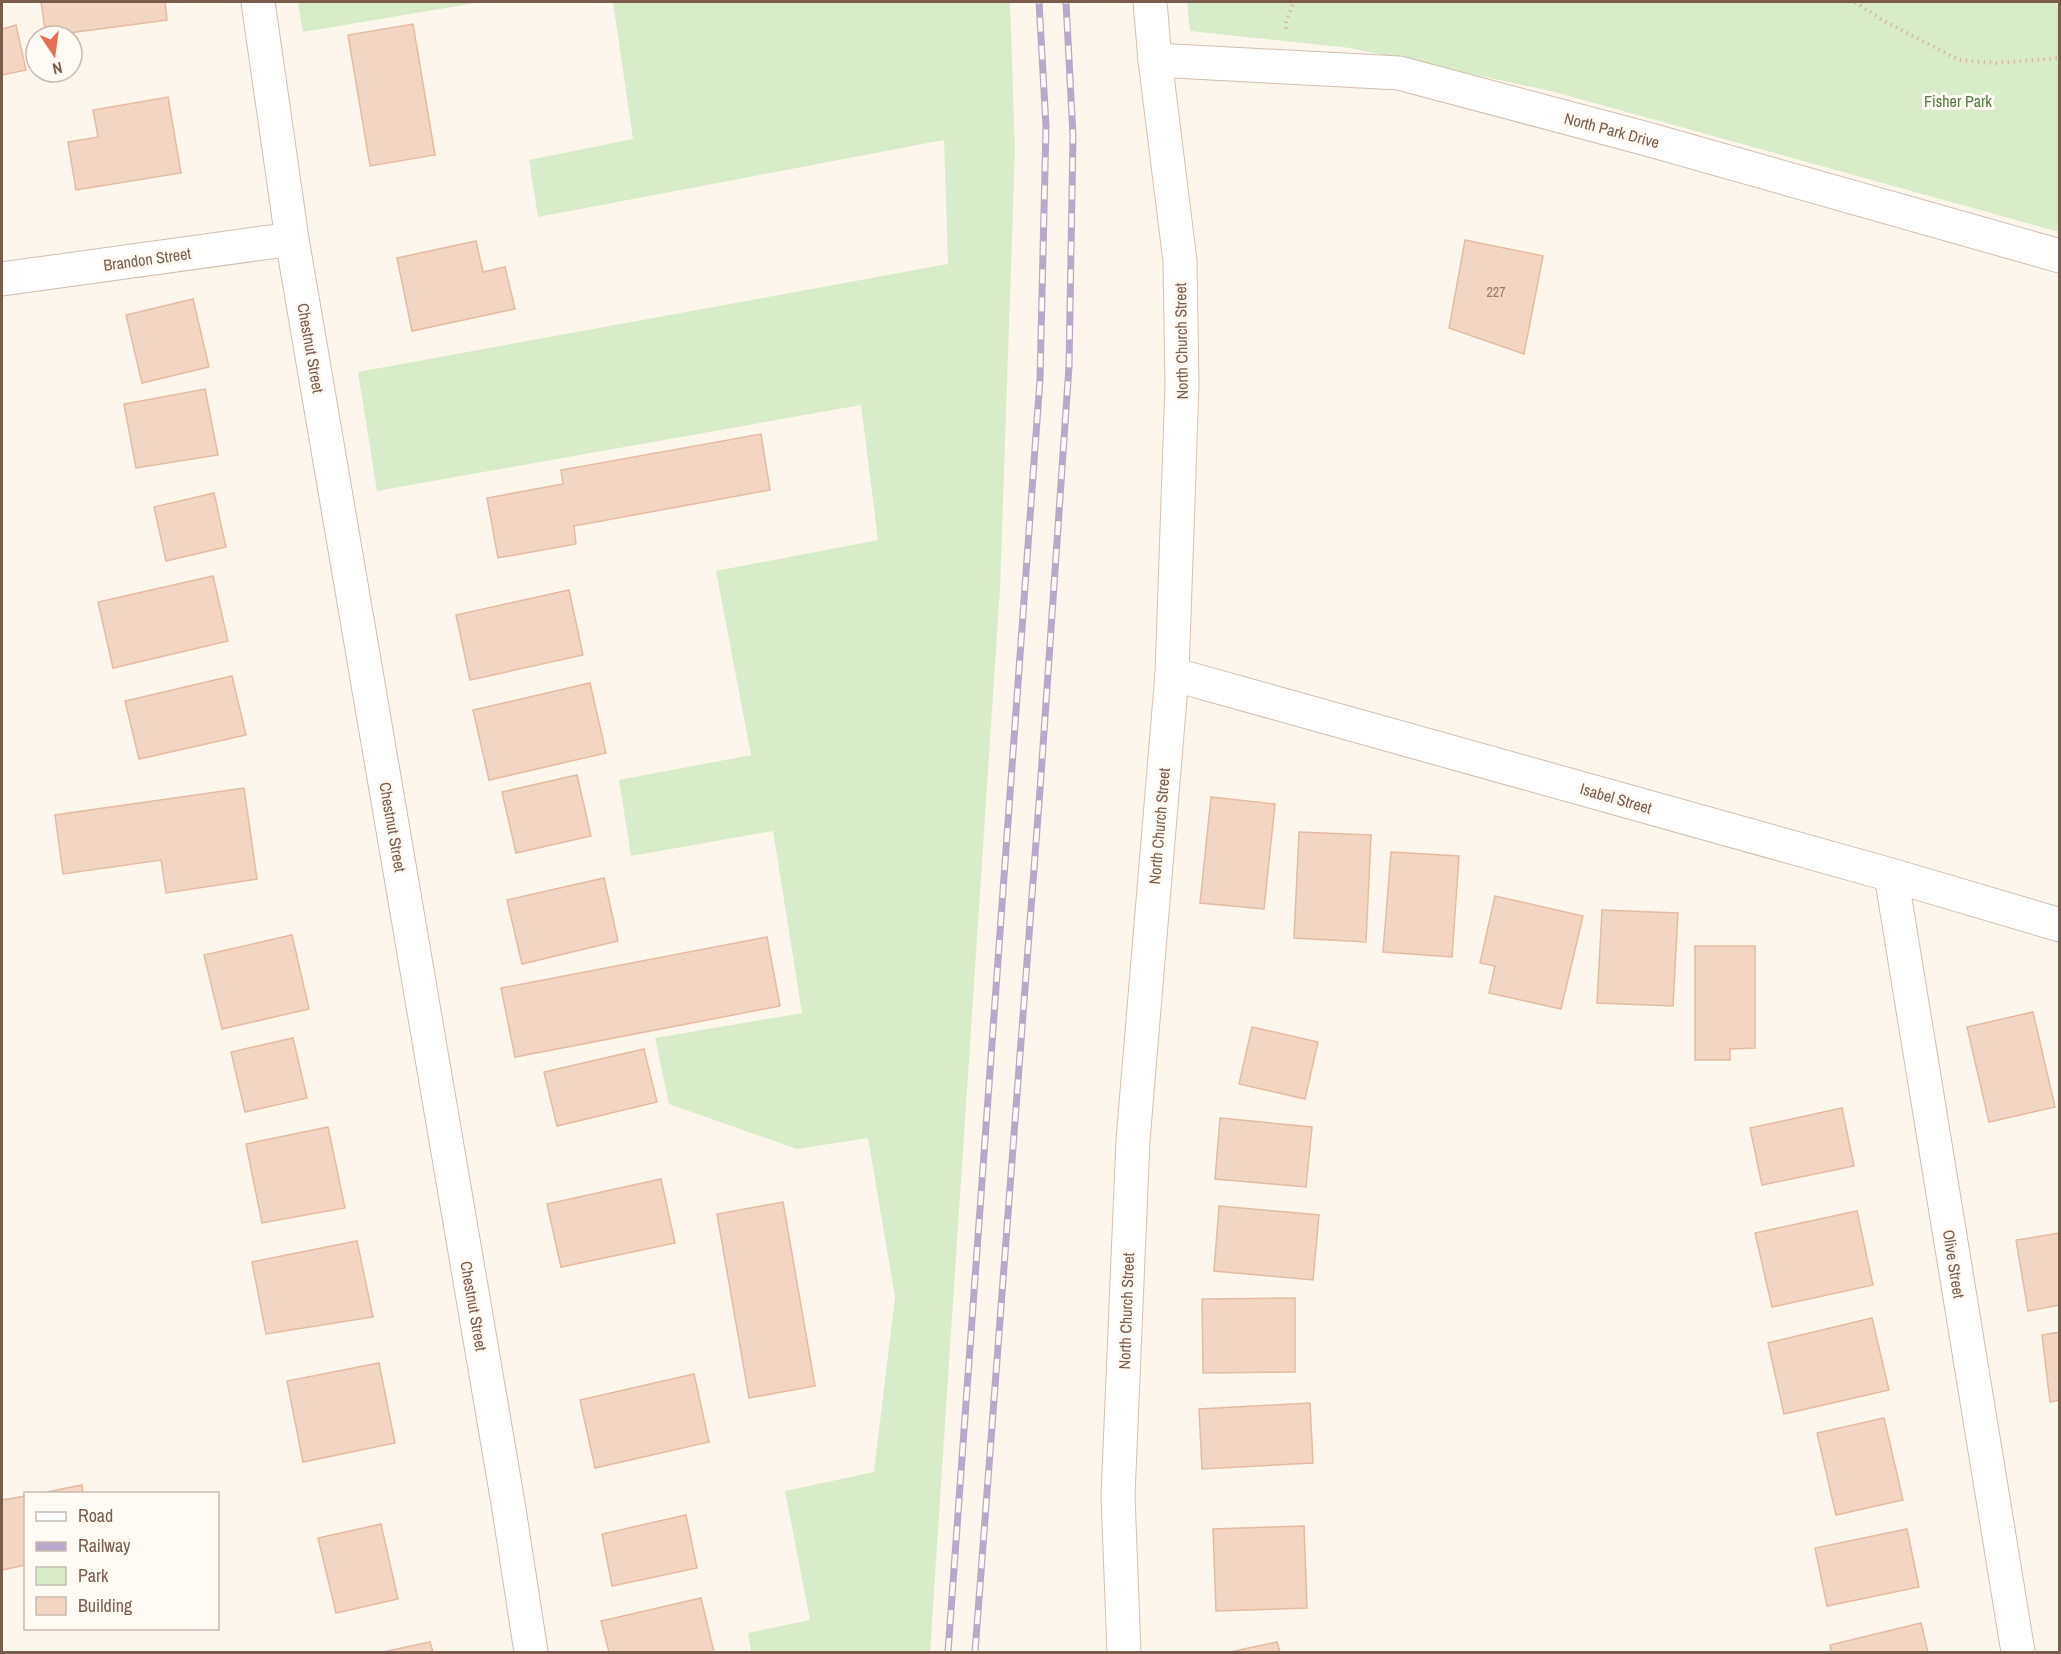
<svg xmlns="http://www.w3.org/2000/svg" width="2061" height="1654" viewBox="0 0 2061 1654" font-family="'Archivo Narrow',sans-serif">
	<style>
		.green { fill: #d8ecc9 }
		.building { fill: #f3d5c3; stroke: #e6bba3; stroke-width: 1.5 }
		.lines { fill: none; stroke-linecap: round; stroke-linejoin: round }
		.street-casing { stroke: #d1beb0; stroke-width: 35 }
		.secondary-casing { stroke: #d6c0b0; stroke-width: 35 }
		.path { stroke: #d9b8a5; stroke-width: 4; stroke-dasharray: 1.5 4.5; stroke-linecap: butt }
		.street { stroke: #fff; stroke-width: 33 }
		.secondary { stroke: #fff; stroke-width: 33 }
		.rail-casing { stroke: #b9a8c9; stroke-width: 7 }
		.rail { stroke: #fffaf3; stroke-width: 4.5; stroke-dasharray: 14; stroke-linecap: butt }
		.labels { text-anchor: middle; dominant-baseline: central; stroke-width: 6; stroke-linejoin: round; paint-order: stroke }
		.number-label { font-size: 14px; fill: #987a6a }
		.park-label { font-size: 16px; fill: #537a41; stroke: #fffaf3 }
		.street-label { font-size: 16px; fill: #7a5c4d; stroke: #fffaf3 }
	</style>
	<rect width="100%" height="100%" fill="#fdf6ec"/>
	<path class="green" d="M298 2H481L303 32Z
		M613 2H1010L1015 150 1000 589 930 1652H751L748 1633 810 1620 785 1491 874 1472 895 1297 868 1138 797 1149 669 1104 655 1038 802 1013 773 831 631 856 619 780 751 755 716 571 878 540 861 405 377 491 358 372 948 264 944 140 538 217 529 160 633 139Z
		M1187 2H2059V232L1551 91 1350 48 1190 31Z"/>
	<path class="building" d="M41 2H165L167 20 46 36Z
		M413 24 435 155 370 166 348 35Z
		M16 25 26 70 2 75V29Z
		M168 97 181 173 76 190 68 142 98 137 93 110Z
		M1465 240 1543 256 1524 354 1449 328Z
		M476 241 483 272 505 267 515 309 412 331 397 258Z
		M193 299 209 367 142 383 126 315Z
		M205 389 218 455 136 468 124 404Z
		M761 434 770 490 574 526 576 544 498 558 487 498 563 484 561 470Z
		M214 493 226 547 166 561 154 507Z
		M213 576 228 641 113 668 98 602Z
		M569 590 583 655 470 680 456 615Z
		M232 676 246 735 139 759 125 701Z
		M590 683 606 753 489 780 473 710Z
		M577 775 591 836 516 853 502 792Z
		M244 788 257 879 166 893 161 860 63 874 55 815Z
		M1211 797 1275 804 1264 909 1200 903Z
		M1299 832 1371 835 1366 942 1294 938Z
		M1391 852 1459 856 1452 957 1383 952Z
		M604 878 618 941 522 964 507 900Z
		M1495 896 1583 916 1561 1009 1489 993 1495 966 1480 963Z
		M1602 910 1678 913 1673 1006 1597 1003Z
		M292 935 309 1009 222 1029 204 955Z
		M767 937 780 1006 515 1057 501 988Z
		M1695 946H1755V1048L1730 1049V1060H1695Z
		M2033 1012 2055 1107 1989 1122 1967 1027Z
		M1252 1027 1318 1042 1305 1099 1239 1084Z
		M293 1038 307 1098 245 1112 231 1052Z
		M644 1049 657 1102 557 1126 544 1072Z
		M1842 1108 1854 1166 1762 1185 1750 1128Z
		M1220 1118 1312 1127 1306 1187 1215 1179Z
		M328 1127 345 1208 262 1223 246 1144Z
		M661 1179 675 1243 561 1267 547 1204Z
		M783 1202 815 1386 749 1398 717 1214Z
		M1219 1206 1319 1215 1313 1280 1214 1271Z
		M1857 1211 1873 1285 1772 1307 1755 1233Z
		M2060 1233V1305L2028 1311 2016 1240Z
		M357 1241 373 1317 266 1334 252 1262Z
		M1295 1298V1372L1203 1373 1202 1299Z
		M1872 1318 1889 1390 1784 1414 1768 1343Z
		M2060 1332V1400L2050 1402 2042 1335Z
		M379 1363 395 1443 303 1462 287 1381Z
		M694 1374 709 1442 595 1468 580 1400Z
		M1310 1403 1313 1463 1202 1469 1199 1409Z
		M1884 1418 1903 1500 1836 1515 1817 1433Z
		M82 1485 83 1494H37Z
		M26 1496V1565L2 1570V1500Z
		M686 1515 697 1568 612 1586 602 1534Z
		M381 1524 398 1599 336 1613 318 1538Z
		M1304 1526 1307 1608 1216 1611 1213 1529Z
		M1907 1529 1919 1587 1827 1606 1815 1548Z
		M701 1598 714 1652H609L601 1621Z
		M1921 1623 1928 1652H1831L1830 1645Z
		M430 1642 433 1652H383Z
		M1277 1642 1280 1652H1230Z"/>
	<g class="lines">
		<defs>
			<path id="street" d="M258 2 292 239 508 1503 531 1652
				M1155 60 1399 73 1647 139 2060 256
				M2 279 292 239
				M1172 674 1891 875 2060 925
				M1891 875 2018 1652"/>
			<path id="secondary" d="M1124 1652 1118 1496 1133 1140 1172 674 1182 385 1180 261 1155 60 1150 2"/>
		</defs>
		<use href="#street" class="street-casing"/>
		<use href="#secondary" class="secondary-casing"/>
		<path class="path" d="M1855 2 1884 21 1959 60 1995 63 2060 58
			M1286 29V21L1294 2"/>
		<use href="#street" class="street"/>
		<use href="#secondary" class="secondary"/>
		<defs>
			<path id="rail" d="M948 1652 1040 379 1046 126 1039 2
				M975 1652 1041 776 1069 366 1073 136 1066 2"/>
		</defs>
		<use href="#rail" class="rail-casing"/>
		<use href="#rail" class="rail"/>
	</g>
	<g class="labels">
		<g class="number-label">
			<text x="1496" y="292">227</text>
		</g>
		<g class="park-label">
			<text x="1958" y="101">Fisher Park</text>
		</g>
		<g class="street-label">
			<text transform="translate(1612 130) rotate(15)">North Park Drive</text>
			<text transform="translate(147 259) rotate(-8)">Brandon Street</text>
			<text transform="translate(1181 341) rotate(-91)">North Church Street</text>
			<text transform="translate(311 348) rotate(80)">Chestnut Street</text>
			<text transform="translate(1616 798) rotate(16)">Isabel Street</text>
			<text transform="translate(1159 826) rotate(-85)">North Church Street</text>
			<text transform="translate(393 827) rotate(80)">Chestnut Street</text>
			<text transform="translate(1954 1264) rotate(81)">Olive Street</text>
			<text transform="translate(474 1306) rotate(80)">Chestnut Street</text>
			<text transform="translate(1126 1311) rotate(-88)">North Church Street</text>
		</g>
	</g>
	<rect width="2061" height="1654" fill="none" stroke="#7a5c4d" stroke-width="6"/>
	<rect x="24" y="1492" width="195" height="138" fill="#fffaf3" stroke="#cabbb1" stroke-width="1.5"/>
	<rect x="36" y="1512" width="30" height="9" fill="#ffffff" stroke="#cabbb1" stroke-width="1.5"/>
	<text x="78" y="1522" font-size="18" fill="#7a5c4d">Road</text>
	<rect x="36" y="1542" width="30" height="9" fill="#b9a8c9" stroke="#cabbb1" stroke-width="1.5"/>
	<text x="78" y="1552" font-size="18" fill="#7a5c4d">Railway</text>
	<rect x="36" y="1567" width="30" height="18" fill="#d8ecc9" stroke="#cabbb1" stroke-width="1.5"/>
	<text x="78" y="1582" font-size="18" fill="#7a5c4d">Park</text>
	<rect x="36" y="1597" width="30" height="18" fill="#f3d5c3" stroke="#cabbb1" stroke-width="1.5"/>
	<text x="78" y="1612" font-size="18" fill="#7a5c4d">Building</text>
	<g transform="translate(54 54) rotate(167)"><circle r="28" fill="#fffaf3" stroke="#cabbb1" stroke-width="1.5"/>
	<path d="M0-4.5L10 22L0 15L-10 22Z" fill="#e76f51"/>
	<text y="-9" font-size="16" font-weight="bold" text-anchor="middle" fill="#7a5c4d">N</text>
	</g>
</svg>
